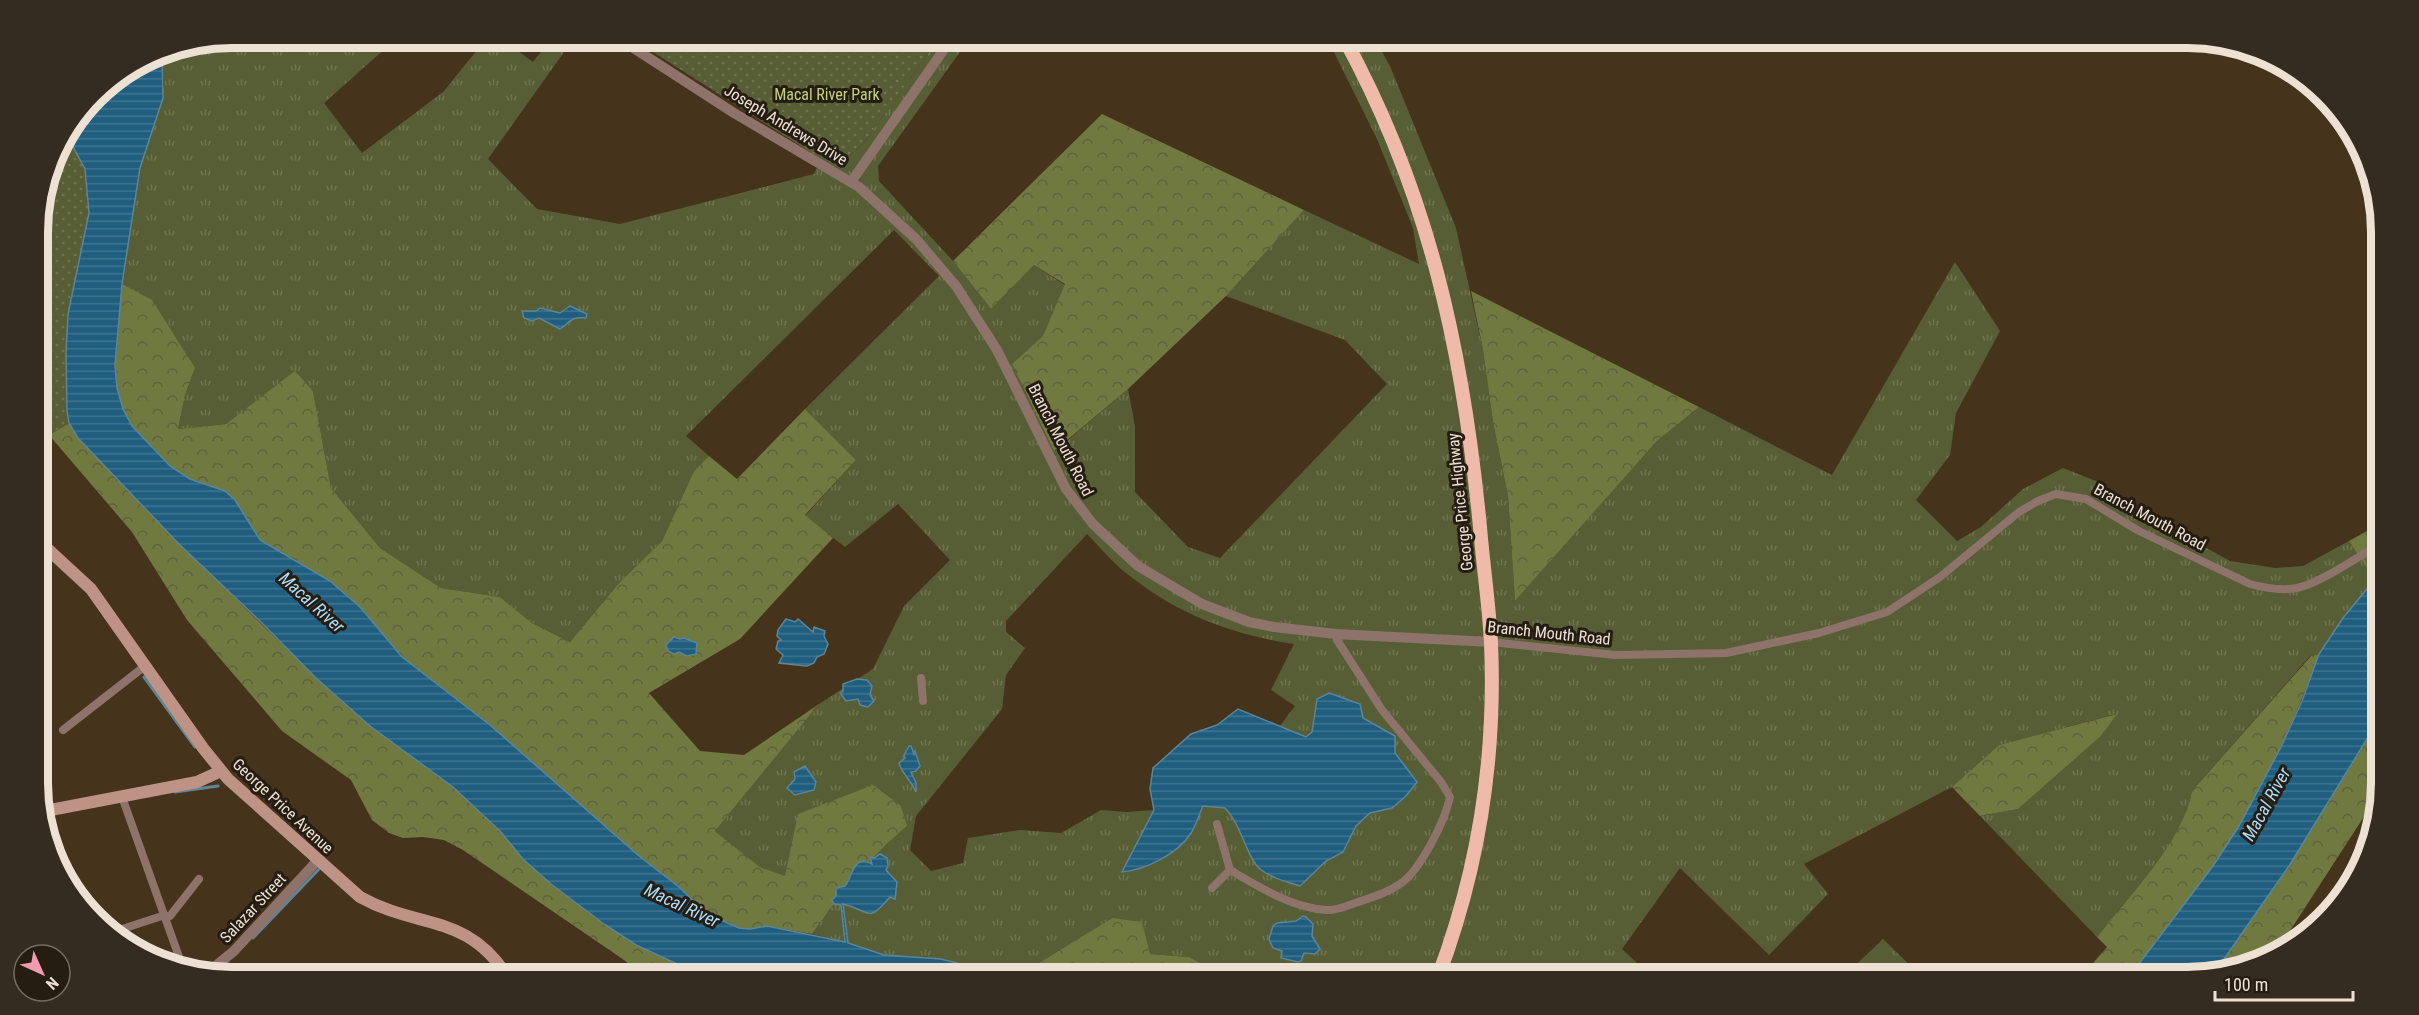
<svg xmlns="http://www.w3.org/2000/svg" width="2419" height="1015" viewBox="0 0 2419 1015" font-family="'Roboto Condensed',sans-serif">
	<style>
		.grass { fill: url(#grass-tufts); fill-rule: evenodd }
		.forest { fill: url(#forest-crowns) }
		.park { fill: url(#park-dots) }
		.water { fill: url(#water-rules); stroke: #5d8598; stroke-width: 1.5 }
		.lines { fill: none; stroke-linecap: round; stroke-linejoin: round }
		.stream { stroke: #5d8598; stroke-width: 3 }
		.minor { stroke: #8e736a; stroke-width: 8 }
		.tertiary { stroke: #8e736a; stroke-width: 10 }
		.secondary { stroke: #be9385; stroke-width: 12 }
		.trunk { stroke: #f0baa8; stroke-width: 14 }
		.labels { text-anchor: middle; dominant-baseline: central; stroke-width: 6; stroke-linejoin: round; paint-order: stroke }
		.park-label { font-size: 16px; fill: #c4d37c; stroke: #251c12 }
		.street-label { font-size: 16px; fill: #ede1d3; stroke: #251c12 }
		.water-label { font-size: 18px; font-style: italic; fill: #aaddfb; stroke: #251c12 }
		.rim { fill: none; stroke: #ede1d3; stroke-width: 8 }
	</style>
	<defs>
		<pattern id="grass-tufts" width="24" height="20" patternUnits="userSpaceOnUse" patternTransform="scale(1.5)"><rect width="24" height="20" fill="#575e35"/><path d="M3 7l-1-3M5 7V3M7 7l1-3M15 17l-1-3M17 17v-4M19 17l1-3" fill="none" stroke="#6f7551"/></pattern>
		<pattern id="forest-crowns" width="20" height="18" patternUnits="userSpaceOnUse" patternTransform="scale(1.5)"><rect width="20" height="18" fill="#70793f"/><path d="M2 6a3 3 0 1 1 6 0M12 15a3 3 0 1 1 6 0" fill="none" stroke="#5e613f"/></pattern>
		<pattern id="park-dots" width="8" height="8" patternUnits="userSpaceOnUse" patternTransform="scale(1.5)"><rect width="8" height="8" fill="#575e35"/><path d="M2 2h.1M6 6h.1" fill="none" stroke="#6f7551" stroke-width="1.8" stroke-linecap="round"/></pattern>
		<pattern id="water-rules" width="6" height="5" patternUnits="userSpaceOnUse" patternTransform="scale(1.5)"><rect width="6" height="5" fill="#1f5e7f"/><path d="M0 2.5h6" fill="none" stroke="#407590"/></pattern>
	</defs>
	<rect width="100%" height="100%" fill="#46331c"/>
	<path class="grass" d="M232 38H397L324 103 362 153 443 92 487 38H500L533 62 552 38H574L488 159 537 209 620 224 814 174 821 159 844 160 863 144 939 38H970L878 166 879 181 953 261 991 309 1034 265 1065 285 1043 337 1012 364 1055 451 1128 389 1135 426V492L1188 547 1220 558 1387 384 1345 340 1226 296 1304 210 1419 264 1413 228 1398 191 1377 139 1327 38H1374L1390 66 1456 228 1483 350 1493 422 1508 496 1515 601 1657 441 1699 407 1832 475 1955 262 2000 331 1956 413 1950 455 1916 500 1957 541 1981 527 2023 489 2063 468 2096 481 2172 529 2230 561 2275 568 2303 566 2349 541 2374 579 2319 654 2310 656 2192 791C2183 841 2129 896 2097 937L1980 816 2018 809 2101 736 2116 714 1999 745 1952 787 1804 864 1828 894 1769 955 1680 868 1622 949 1652 977H1226L1189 957 1150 954 1112 918 1016 977 941 959 884 955 845 942 812 934C842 892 868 859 907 826L785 877 760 867 715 831 819 704 873 669 904 606 950 560 898 504 845 547 805 516 856 460 805 409 939 276 894 230 686 436 709 456 694 471 662 541 619 583 570 642 532 623 500 597 441 588 380 548 331 488 313 391 295 372 226 424 178 429 185 395 195 368 122 284 140 168 147 141 158 114 164 85 162 51ZM1087 534C1100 547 1112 562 1126 573 1177 614 1230 634 1294 644L1271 690 1295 706 1280 726 1306 737 1312 732 1314 713 1329 693 1360 704 1363 718 1395 753 1417 782 1392 808 1370 813 1356 826 1343 852 1326 861 1300 886 1259 868 1234 816 1225 808 1203 806C1199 815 1196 825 1191 833 1179 853 1145 871 1122 872L1154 810 1126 812 1101 810 1061 833 1020 830 968 838 963 863 931 871 910 850 916 816 1002 709 1006 675 1025 648 1006 632V621Z
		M1883 939 1922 977H1843Z
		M1755 963 1798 977H1742Z"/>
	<path class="forest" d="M1102 114 1304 210 1226 296 1128 389 1054 451 1012 364 1043 336 1065 284 1034 265 991 309 953 261Z
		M122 284 152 300 195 368 185 395 178 429 226 424 295 371 313 391 331 488 380 548 441 588 500 597 532 623 570 642 619 583 662 541 694 471 709 456 737 479 805 409 856 460 805 515 833 538 740 639 649 693 700 751 744 755 819 704 715 831 760 867 785 876 798 814 873 785 901 806 907 826C868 859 842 892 812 934L767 926 750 929 739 928 707 914 679 887 639 856 490 725 402 657 360 607 330 581 260 540 235 500 225 491 190 479 170 466 132 426 123 409 117 388 115 365Z
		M1471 291 1699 407 1657 441 1515 601 1508 496 1493 422 1483 350Z
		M69 423 78 438 96 453 143 507 316 678 370 726 453 787 500 831 523 859 551 884 604 924 636 945 688 969 716 977H644L624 960 463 850 444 840 423 837 403 838 389 833 372 820 351 780 282 731 187 620 132 532 49 435Z
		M2381 523V572L2374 579 2349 541Z
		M2319 654C2292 728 2258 802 2212 867 2186 904 2156 940 2129 977H2081L2107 947 2097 937C2129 896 2183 841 2192 791L2311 656Z
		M2117 714 2101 736 2018 809 1980 816 1952 787 1999 745Z
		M2381 716V784L2374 822 2367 812 2277 951 2215 972 2289 866Z
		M1112 918 1142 922 1150 954 1189 957 1226 977H1016Z"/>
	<path class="park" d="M631 38H939L863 144 844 160 821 159Z
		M66 134 85 169 89 213 68 314 66 389 69 423 49 435 38 424V219L58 146Z"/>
	<path class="water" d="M162 51 163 98 140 168 122 284 115 365 117 388 123 409 132 426 170 466 190 479 225 491 235 500 260 540 330 581 360 607 402 657 490 725 639 856 679 887 707 914 739 928 750 929 767 926 845 942 841 905 834 904 832 900 836 896V888L845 886C853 876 853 854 872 864L870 857 874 858 880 854 887 858 888 866 886 870 897 882 895 899 890 897C867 924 872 911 843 904L848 943 884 955 941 959 1012 977H716L688 969 636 945 604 924 551 884 523 859 500 831 453 787 370 726 316 678 261 622 180 545 78 438 69 423 67 410 66 353 68 314 89 213 85 169 66 134 103 86Z
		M570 306 587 314 586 318C572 316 570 322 560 329L539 318 532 321 524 318 522 311H536L540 308 560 313Z
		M2381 572V716L2289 866 2215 972 2200 977H2129L2213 866 2239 826 2281 747 2302 701 2319 654 2343 618Z
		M786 619 795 622 798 619 813 632 814 627 825 631 824 636 828 644 824 654 817 657 814 663 807 666 779 663 783 655 776 649 778 641 781 640 777 636 778 630Z
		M674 637 680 639 684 638 697 643 696 654 687 656 679 652 674 654 668 651 666 645Z
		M857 679 867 680 872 686 870 695 874 701 868 707 860 705 858 699 846 701 840 693 843 691V684Z
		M1329 693 1360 704 1363 718 1395 736V753L1417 782 1406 796 1392 808 1370 813 1356 826 1343 852 1326 861 1300 886C1287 882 1271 878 1260 869 1247 858 1241 824 1225 808L1203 806C1199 815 1196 825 1191 833 1178 854 1145 870 1122 872L1154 810 1150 789 1153 768 1191 734 1217 725 1238 709 1306 737 1312 732 1317 699Z
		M909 746H911L914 754 915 751 920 766 916 771 911 772 916 783V792C911 780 902 774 899 763L905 758 904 755Z
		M805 766 816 782 814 790 795 795 787 788 795 779 794 772Z
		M1303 916 1306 917 1313 924 1312 936 1320 949 1315 954 1304 953 1301 961 1298 962 1281 958 1282 951 1273 948 1269 939 1273 926 1277 923 1296 921Z"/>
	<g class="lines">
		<path class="stream" d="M144 677 195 747
			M175 792 218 786
			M253 938 320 868"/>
		<path class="minor" d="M1491 642 1615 655 1726 653 1819 633 1887 612 1940 577 2019 512 2038 501 2056 494 2086 499 2139 531 2250 584C2265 588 2282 591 2297 588 2320 583 2360 556 2381 543
			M921 678 923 701
			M63 730 145 666
			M122 797 183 968
			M1217 824 1230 870
			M1212 888 1230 870C1259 887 1292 908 1327 910 1336 911 1349 905 1358 902 1373 897 1387 893 1400 884 1420 871 1445 821 1450 797L1441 782 1382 710 1337 640 1336 634
			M166 918 170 916 199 879
			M116 931 165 915"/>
		<path class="tertiary" d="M618 38 734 113 859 187 916 239 956 286 997 350 1066 489 1093 524 1138 566 1202 604 1249 622 1274 627 1336 634 1491 642
			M851 182 952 38
			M207 973 234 951 318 860"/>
		<path class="secondary" d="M39 541 91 589 203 748 228 779 360 897C419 930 466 912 508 977
			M40 812 197 782 221 771"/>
		<path class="trunk" d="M1344 38C1429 193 1463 351 1480 527 1483 565 1489 604 1491 643 1496 757 1478 871 1438 977"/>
	</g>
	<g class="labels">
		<g class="park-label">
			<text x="827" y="94">Macal River Park</text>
		</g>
		<g class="street-label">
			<text transform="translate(786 125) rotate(31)">Joseph Andrews Drive</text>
			<text transform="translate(1061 440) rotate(63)">Branch Mouth Road</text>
			<text transform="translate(1460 502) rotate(-96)">George Price Highway</text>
			<text transform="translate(2150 517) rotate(28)">Branch Mouth Road</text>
			<text transform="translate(1549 633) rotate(6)">Branch Mouth Road</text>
			<text transform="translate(283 806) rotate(43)">George Price Avenue</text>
			<text transform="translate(253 908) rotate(-47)">Salazar Street</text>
		</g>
		<g class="water-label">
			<text transform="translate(312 602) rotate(42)">Macal River</text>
			<text transform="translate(2266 804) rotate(-61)">Macal River</text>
			<text transform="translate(682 905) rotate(25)">Macal River</text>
		</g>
	</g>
	<path d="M0 0H2419V1015H0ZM232 48H2187A184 184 0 0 1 2371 232V783A184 184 0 0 1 2187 967H232A184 184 0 0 1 48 783V232A184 184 0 0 1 232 48Z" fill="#352c21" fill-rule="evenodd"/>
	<path class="rim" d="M232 48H2187A184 184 0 0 1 2371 232V783A184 184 0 0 1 2187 967H232A184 184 0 0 1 48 783V232A184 184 0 0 1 232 48Z"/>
	<g transform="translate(42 973) rotate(135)"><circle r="28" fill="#251c12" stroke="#756b5f" stroke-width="1.5"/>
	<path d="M0-4.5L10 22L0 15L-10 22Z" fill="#f29aaf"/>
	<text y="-9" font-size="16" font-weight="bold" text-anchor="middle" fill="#ede1d3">N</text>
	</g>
	<path d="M2215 991v9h138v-9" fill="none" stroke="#ede1d3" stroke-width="3"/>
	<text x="2224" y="991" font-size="18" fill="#ede1d3" stroke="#251c12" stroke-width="4.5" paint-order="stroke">100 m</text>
</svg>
